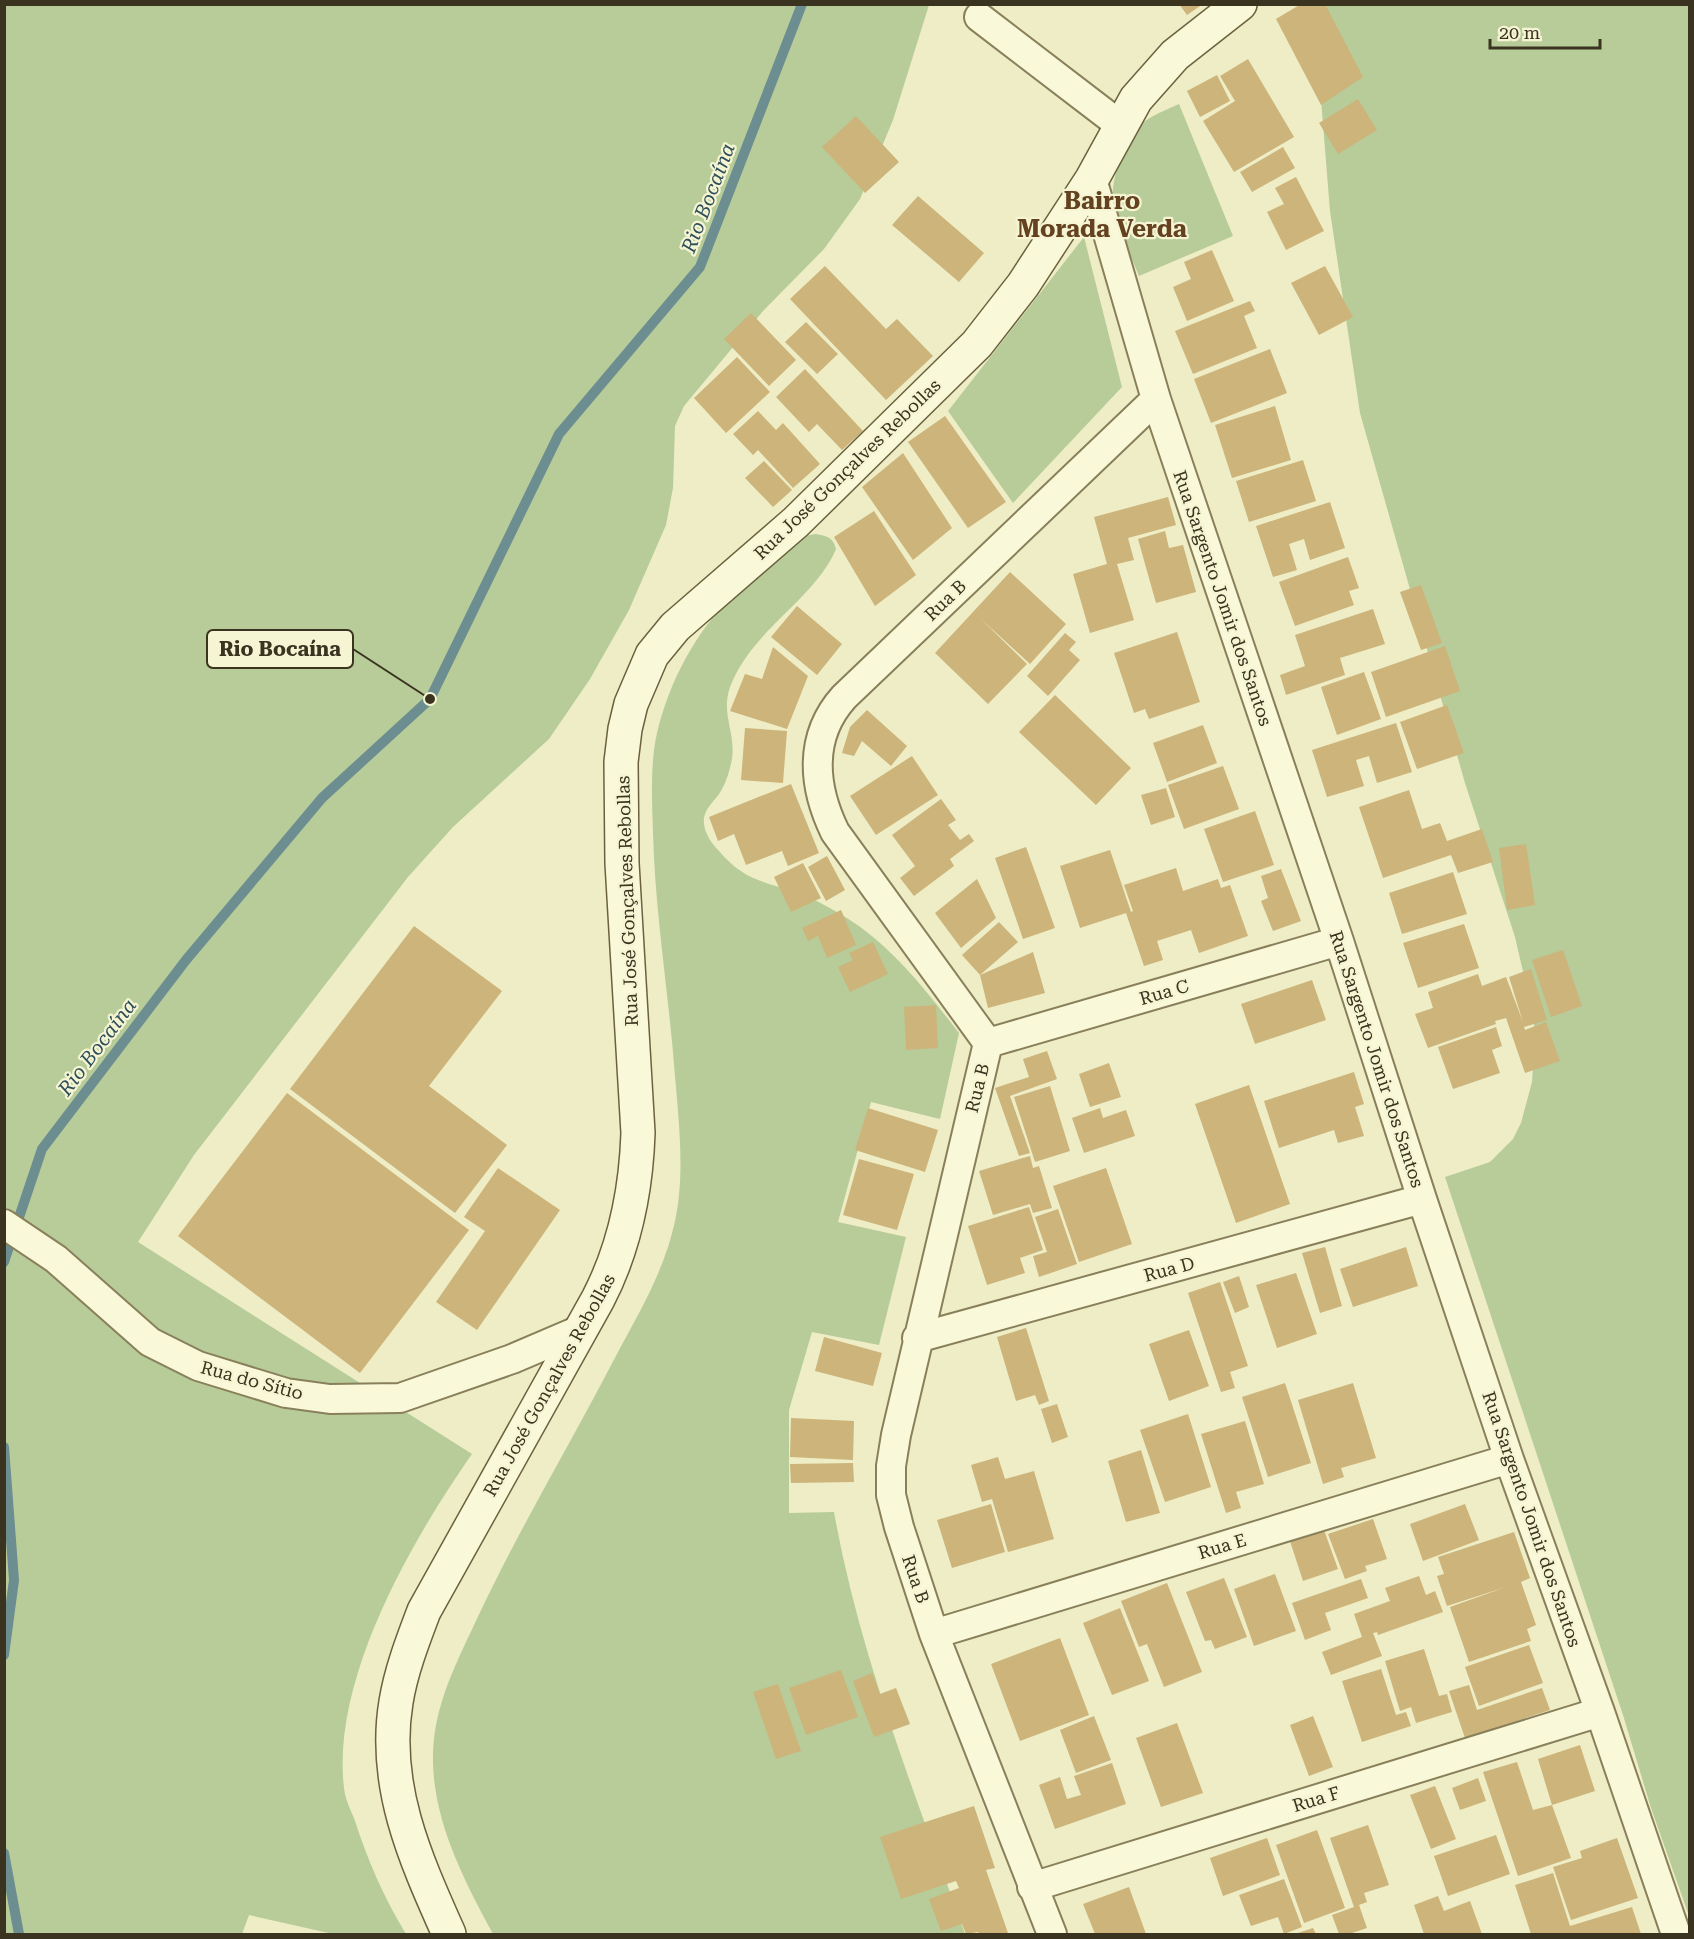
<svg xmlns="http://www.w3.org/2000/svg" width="1694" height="1939" viewBox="0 0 1694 1939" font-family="'Roboto Serif',serif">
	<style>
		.green { fill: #b7cc99 }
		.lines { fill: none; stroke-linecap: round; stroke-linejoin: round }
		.stream { stroke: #6d8e90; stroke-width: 10 }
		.building { fill: #ccb47b }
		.street-casing { stroke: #89805b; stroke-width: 32 }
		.secondary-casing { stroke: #6b613e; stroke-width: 36 }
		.street { stroke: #f9f8d8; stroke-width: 28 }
		.secondary { stroke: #f9f8d8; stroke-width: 33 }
		.labels { text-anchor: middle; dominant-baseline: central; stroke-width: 4.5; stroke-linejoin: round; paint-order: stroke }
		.street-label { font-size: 18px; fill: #39331f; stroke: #f5f5d4 }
		.water-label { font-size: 20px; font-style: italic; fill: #2e4f59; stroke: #f5f5d4 }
		.district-label { font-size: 24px; font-weight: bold; fill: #65421f; stroke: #f5f5d4 }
		.leader { fill: none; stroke: #39331f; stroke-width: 2 }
		.callout-dot { fill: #39331f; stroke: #f5f5d4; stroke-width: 2 }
		.callout { fill: #f5f5d4; stroke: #39331f; stroke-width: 2 }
		.callout-label { font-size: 20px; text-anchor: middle; font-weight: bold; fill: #39331f }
	</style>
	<rect width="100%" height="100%" fill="#eeedc5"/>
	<path class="green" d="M5 5H929L893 120 860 199 824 249 763 311 684 406 675 426 673 488 666 525 629 610 590 679 549 739 453 827 408 877 194 1155 138 1242 472 1454C412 1540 331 1679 344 1788 345 1798 350 1809 354 1818 367 1859 384 1898 406 1934H333L249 1915 242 1934H5Z
		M1319 5H1689V1916L1651 1808 1623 1715 1445 1177 1490 1162 1513 1139 1521 1123 1532 1082 1535 1036 1533 1015 1515 937 1465 783 1360 413 1330 211 1319 75Z
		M1179 104 1233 236 1139 276C1130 253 1117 230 1113 206 1110 183 1122 143 1138 127 1149 116 1164 111 1179 104Z
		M1084 237 1122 387 1013 503 948 411Z
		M815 534C827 536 833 537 836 549 816 597 756 628 733 680 718 711 736 729 732 759 730 769 727 780 722 789 716 801 702 809 704 824 705 834 712 844 719 851 747 884 768 881 805 896 822 903 838 912 853 922 896 951 928 993 959 1033L940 1119 871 1102 838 1222 906 1237 879 1345 812 1332 789 1410V1513L834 1512C860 1658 916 1796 965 1934H493C465 1882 434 1823 433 1762 432 1711 453 1670 474 1625 517 1532 570 1445 617 1354 640 1311 665 1269 675 1221 685 1175 679 1123 675 1076 669 995 655 914 653 832 652 800 650 764 657 733 669 682 696 631 734 594 756 573 782 555 805 536Z"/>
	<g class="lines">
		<path class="stream" d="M4 1262 42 1149 186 960 322 798 430 699 559 434 700 267 802 4
			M4 1447 14 1580 4 1655
			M4 1853 19 1934"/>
	</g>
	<path class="building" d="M1179 4H1203L1187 15Z
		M1301 4H1325L1363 77 1321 105 1276 19Z
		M1248 59 1294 137 1234 172 1203 121 1235 101 1220 76Z
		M1217 75 1230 101 1200 117 1187 91Z
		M1358 99 1377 130 1338 154 1319 123Z
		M856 116 899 162 865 193 822 147Z
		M1283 147 1295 168 1252 192 1240 172Z
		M1296 177 1324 231 1286 250 1267 212 1284 204 1275 188Z
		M918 196 984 253 959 282 892 225Z
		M1212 250 1234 301 1187 321 1173 287 1191 279 1184 262Z
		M825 266 886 329 897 319 933 356 886 400 790 299Z
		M1325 266 1353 317 1319 335 1291 283Z
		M1250 301 1255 311 1244 316 1257 348 1193 374 1175 331Z
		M751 313 796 360 769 386 724 339Z
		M806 322 838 354 817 374 785 342Z
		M1270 349 1287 393 1211 423 1194 379Z
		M737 357 770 392 726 433 694 398Z
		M805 369 863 431 842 450 817 424 809 432 776 397Z
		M1275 406 1291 460 1232 478 1215 425Z
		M758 411 776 430 783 423 820 464 793 488 758 450 753 455 733 434Z
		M945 416 1006 502 968 528 908 442Z
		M903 453 952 528 913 560 862 487Z
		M1303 460 1316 501 1249 522 1236 481Z
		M764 461 792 490 773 507 745 478Z
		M1168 497 1176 525 1128 538 1134 560 1117 564 1134 620 1090 633 1073 574 1107 564 1094 517Z
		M1330 502 1345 548 1310 560 1304 539 1289 544 1297 570 1273 577 1256 526Z
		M874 511 916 575 875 606 834 537Z
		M1165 531 1169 548 1183 545 1196 592 1156 603 1138 539Z
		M1348 557 1359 588 1349 591 1354 605 1295 626 1279 582Z
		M1010 572 1066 624 1030 664 980 618 1027 664 988 704 935 653Z
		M1421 585 1442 643 1421 650 1400 592Z
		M797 606 842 644 817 675 771 637Z
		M1373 609 1385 644 1340 658 1345 675 1286 695 1280 675 1305 666 1295 635Z
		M1177 632 1200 702 1149 719 1145 709 1134 713 1114 653Z
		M1065 633 1076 642 1069 650 1080 660 1048 696 1027 676Z
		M1445 646 1460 691 1386 717 1371 672Z
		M773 647 808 676 787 729 730 711 745 674 762 679Z
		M1364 672 1381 719 1337 735 1321 687Z
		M1055 695 1131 768 1096 805 1019 732Z
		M1447 705 1464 753 1417 769 1400 722Z
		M867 710 907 746 891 766 862 741 854 756 842 753 850 727Z
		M1396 723 1412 772 1377 783 1369 756 1356 760 1364 786 1327 797 1312 750Z
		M1203 725 1217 763 1167 782 1153 743Z
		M745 728 787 731 783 783 741 780Z
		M912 756 938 795 876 835 850 796Z
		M1223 766 1239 809 1184 829 1168 785Z
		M791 784 819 853 788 866 782 851 746 865 734 834 718 841 709 817Z
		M1166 788 1175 817 1151 825 1141 795Z
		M1409 790 1422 829 1440 823 1447 841 1482 829 1493 862 1458 873 1451 855 1383 878 1359 807Z
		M941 799 956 820 948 825 960 840 969 834 974 841 950 859 954 866 914 896 900 878 915 866 892 835Z
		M1255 811 1274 865 1223 882 1204 829Z
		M1526 844 1535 905 1507 910 1499 848Z
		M1026 847 1055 928 1023 939 995 858Z
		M1110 850 1131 912 1133 911 1124 885 1176 868 1183 891 1218 879 1221 888 1230 885 1248 936 1199 953 1191 930 1157 941 1163 960 1144 966 1126 913 1080 928 1060 866Z
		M827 856 845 890 826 901 808 867Z
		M803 863 821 898 791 912 774 877Z
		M1281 869 1301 921 1273 931 1261 901 1268 898 1261 876Z
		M1453 872 1467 914 1402 934 1389 893Z
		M977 879 996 918 961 948 935 913Z
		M841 910 856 945 827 958 818 936 808 941 802 928Z
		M999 922 1018 942 980 975 962 955Z
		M1464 924 1479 968 1418 988 1403 943Z
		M414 926 502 991 429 1086 507 1145 455 1213 290 1089Z
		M873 942 888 974 850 992 838 967 853 960 849 953Z
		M1563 950 1582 1006 1551 1017 1532 960Z
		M1033 952 1045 993 988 1008 980 975Z
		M1531 969 1547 1020 1524 1027 1525 1030 1546 1022 1560 1061 1525 1073 1506 1018 1495 1021 1496 1024 1428 1048 1415 1014 1433 1008 1428 992 1478 974 1482 986 1506 977 1523 1022 1509 977Z
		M1312 980 1326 1020 1255 1044 1241 1004Z
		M936 1005 938 1048 906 1050 904 1007Z
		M1496 1027 1502 1046 1492 1050 1500 1073 1453 1089 1438 1047Z
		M1047 1051 1057 1079 1010 1096 1030 1153 1019 1156 995 1088 1029 1077 1023 1059Z
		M1109 1063 1121 1097 1090 1107 1079 1074Z
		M1354 1072 1364 1104 1355 1107 1364 1136 1338 1143 1334 1130 1279 1148 1264 1101Z
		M1249 1085 1290 1204 1236 1223 1195 1104Z
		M1050 1086 1070 1151 1035 1162 1014 1097Z
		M287 1093 469 1230 360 1373 178 1236Z
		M868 1108 938 1130 925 1172 855 1150Z
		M1100 1108 1103 1118 1126 1110 1135 1136 1084 1153 1072 1118Z
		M1030 1156 1033 1168 1039 1166 1052 1208 1033 1213 1030 1204 993 1215 979 1171Z
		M859 1159 914 1174 897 1230 843 1215Z
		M498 1168 560 1210 477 1330 436 1302 485 1231 464 1217Z
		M1106 1168 1132 1244 1079 1262 1053 1186Z
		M1029 1207 1043 1250 1020 1258 1025 1273 987 1285 968 1226Z
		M1058 1209 1077 1264 1039 1277 1033 1256 1047 1252 1035 1217Z
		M1325 1247 1342 1306 1320 1313 1302 1253Z
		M1406 1247 1418 1286 1353 1307 1340 1269Z
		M1296 1273 1317 1334 1277 1348 1256 1285Z
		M1239 1276 1249 1307 1235 1313 1223 1282Z
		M1220 1282 1248 1366 1230 1372 1235 1388 1221 1392 1188 1293Z
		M1026 1328 1049 1401 1039 1405 1035 1395 1016 1401 997 1337Z
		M1189 1330 1209 1386 1169 1401 1149 1344Z
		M824 1337 882 1353 873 1386 815 1371Z
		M1285 1383 1311 1463 1268 1477 1242 1397Z
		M1353 1383 1376 1458 1341 1468 1344 1477 1323 1484 1298 1400Z
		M1057 1404 1068 1437 1052 1443 1041 1409Z
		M1188 1414 1211 1487 1165 1502 1140 1430Z
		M791 1418 854 1421 853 1460 790 1457Z
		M1245 1421 1264 1484 1236 1492 1241 1508 1226 1513 1201 1434Z
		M1141 1450 1160 1513 1126 1522 1108 1461Z
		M998 1457 1005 1479 1034 1471 1054 1539 1008 1552 992 1499 982 1502 971 1465Z
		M853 1463 854 1482 791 1483 790 1464Z
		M991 1504 1005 1552 952 1568 937 1520Z
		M1465 1504 1479 1540 1423 1561 1410 1524Z
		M1373 1519 1387 1559 1365 1566 1367 1571 1345 1579 1328 1534Z
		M1324 1530 1338 1569 1303 1581 1290 1541Z
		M1514 1532 1530 1578 1521 1582 1536 1625 1527 1629 1531 1641 1469 1662 1450 1607 1506 1587 1447 1606 1437 1576 1444 1574 1438 1557Z
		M1275 1574 1296 1631 1254 1646 1234 1589Z
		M1419 1576 1426 1595 1435 1591 1443 1612 1378 1635 1377 1632 1373 1633 1382 1656 1331 1675 1322 1652 1362 1637 1354 1614 1390 1601 1385 1588Z
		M1224 1578 1247 1637 1215 1649 1211 1640 1205 1641 1186 1592Z
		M1361 1579 1368 1598 1325 1613 1331 1630 1305 1640 1292 1603Z
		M1167 1583 1202 1672 1164 1687 1147 1644 1139 1647 1121 1601Z
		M1120 1608 1149 1681 1112 1695 1083 1623Z
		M1060 1638 1089 1715 1020 1741 991 1664Z
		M1529 1645 1543 1683 1479 1706 1465 1667Z
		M1424 1649 1439 1696 1447 1694 1452 1712 1416 1723 1411 1707 1400 1711 1385 1661Z
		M1381 1669 1396 1715 1406 1712 1411 1726 1362 1742 1342 1681Z
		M841 1670 858 1717 806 1735 789 1688Z
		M872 1673 880 1694 896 1688 910 1724 874 1737 853 1681Z
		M778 1684 801 1751 776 1759 753 1692Z
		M1469 1685 1477 1710 1542 1688 1550 1710 1465 1738 1449 1691Z
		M1094 1716 1111 1760 1076 1773 1060 1730Z
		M1313 1716 1333 1767 1309 1776 1290 1725Z
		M1177 1723 1203 1793 1161 1807 1136 1738Z
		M1580 1745 1595 1791 1552 1805 1538 1759Z
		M1517 1762 1533 1810 1552 1805 1571 1858 1518 1876 1483 1772Z
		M1112 1763 1126 1804 1055 1829 1039 1785 1060 1777 1067 1799 1081 1795 1074 1776Z
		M1478 1778 1486 1801 1460 1810 1452 1788Z
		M1435 1786 1456 1839 1431 1849 1410 1795Z
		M974 1806 995 1868 986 1870 1008 1933 1002 1934H979L978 1932 966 1934 962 1924 941 1931 929 1899 959 1888 956 1881 901 1899 880 1837Z
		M1368 1825 1389 1885 1364 1893 1367 1902 1359 1905 1367 1928 1349 1934H1339L1332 1915 1354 1907 1330 1838Z
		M1317 1830 1345 1908 1304 1923 1276 1845Z
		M1496 1835 1510 1874 1448 1896 1434 1856Z
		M1267 1838 1280 1875 1223 1896 1210 1858Z
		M1617 1838 1638 1898 1571 1920 1553 1867 1582 1858 1580 1851Z
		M1553 1873 1570 1926 1632 1907 1641 1934H1531L1515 1885Z
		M1284 1879 1302 1927 1284 1934 1278 1917 1251 1926 1239 1895Z
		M1129 1887 1146 1934H1095L1083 1904Z
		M1438 1896 1444 1911 1470 1901 1482 1934H1424L1414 1905Z
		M1313 1928 1316 1934H1295Z"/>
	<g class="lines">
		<defs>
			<path id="street" d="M979 17 1120 125
				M1092 179 1156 399 1339 941 1422 1199 1509 1459 1600 1712 1676 1934
				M988 1043 1339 941
				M4 1224 56 1259 150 1342 198 1366 286 1393 330 1399 400 1398 512 1359 580 1330
				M917 1338 1422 1199
				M934 1634 1509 1459
				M1032 1887 1600 1712
				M1052 1934 934 1634 899 1527 891 1495V1466L896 1435 988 1043 835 832C813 787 808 737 844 697L1156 399"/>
			<path id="secondary" d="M449 1934C416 1860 382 1786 396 1702 401 1671 413 1640 424 1611L598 1299C625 1247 636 1192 638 1133L622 863 621 762 625 729 631 704 652 655 675 627 796 522 977 344 1023 285 1092 179 1136 99 1175 55 1240 4"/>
		</defs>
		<use href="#street" class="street-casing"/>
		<use href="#secondary" class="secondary-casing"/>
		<use href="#street" class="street"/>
		<use href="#secondary" class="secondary"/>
	</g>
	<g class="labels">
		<g class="street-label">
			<text transform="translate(847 469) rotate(-44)">Rua José Gonçalves Rebollas</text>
			<text transform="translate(1223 598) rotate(71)">Rua Sargento Jomir dos Santos</text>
			<text transform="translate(945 600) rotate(-44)">Rua B</text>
			<text transform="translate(627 901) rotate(-92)">Rua José Gonçalves Rebollas</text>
			<text transform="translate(1164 992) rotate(-16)">Rua C</text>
			<text transform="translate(1377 1059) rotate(72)">Rua Sargento Jomir dos Santos</text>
			<text transform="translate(977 1088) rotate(-76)">Rua B</text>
			<text transform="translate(1169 1269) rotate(-15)">Rua D</text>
			<text transform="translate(252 1380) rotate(15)">Rua do Sítio</text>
			<text transform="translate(549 1385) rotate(-61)">Rua José Gonçalves Rebollas</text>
			<text transform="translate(1532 1519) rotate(71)">Rua Sargento Jomir dos Santos</text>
			<text transform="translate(1222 1546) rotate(-17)">Rua E</text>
			<text transform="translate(916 1579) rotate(71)">Rua B</text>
			<text transform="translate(1316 1799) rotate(-17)">Rua F</text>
		</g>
		<g class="water-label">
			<text transform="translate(708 198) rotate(-69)">Rio Bocaína</text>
			<text transform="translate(97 1047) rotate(-53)">Rio Bocaína</text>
		</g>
		<g class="district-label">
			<text x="1102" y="201">Bairro<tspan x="1102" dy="28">Morada Verda</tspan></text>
		</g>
	</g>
	<path class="leader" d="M430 699L353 649"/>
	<circle class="callout-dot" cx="430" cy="699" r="6"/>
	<rect class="callout" x="207" y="630" width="146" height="38" rx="6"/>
	<g class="callout-label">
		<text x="280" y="656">Rio Bocaína</text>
	</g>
	<rect width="1694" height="1939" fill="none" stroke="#39331f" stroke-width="12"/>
	<path d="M1490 39v9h110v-9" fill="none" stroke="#39331f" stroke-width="3"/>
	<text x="1499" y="39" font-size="18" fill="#39331f" stroke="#f5f5d4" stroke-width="4.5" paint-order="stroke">20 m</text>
</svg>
